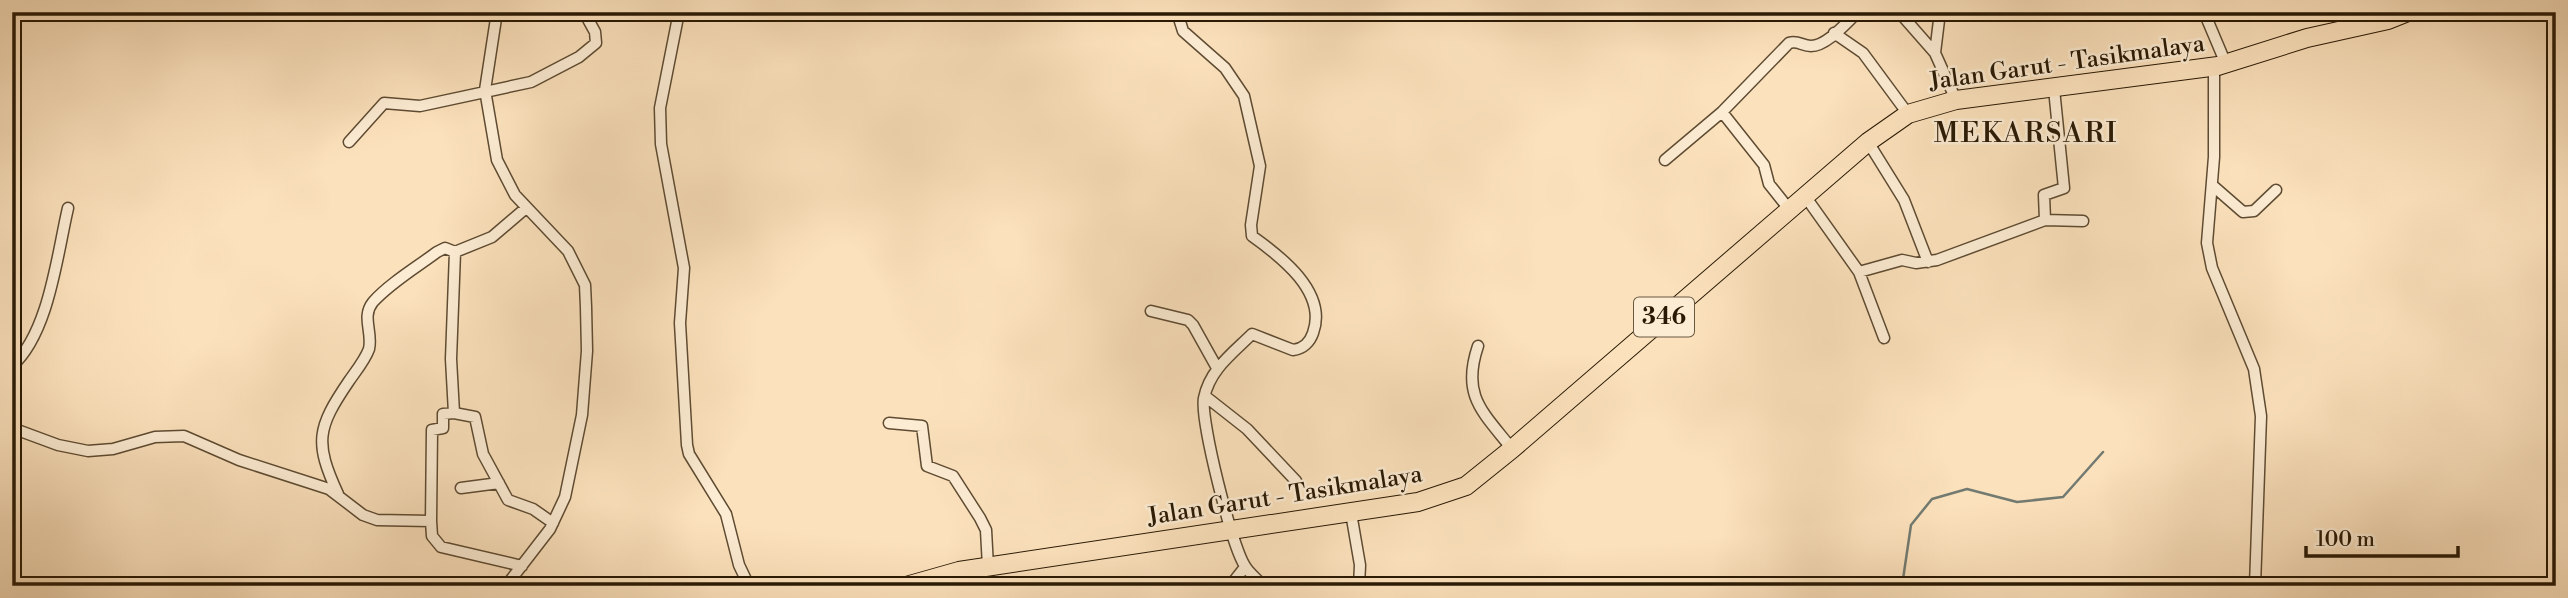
<svg xmlns="http://www.w3.org/2000/svg" width="2568" height="598" viewBox="0 0 2568 598" font-family="'Libre Bodoni',serif">
	<style>
		.lines { fill: none; stroke-linecap: round; stroke-linejoin: round }
		.stream { stroke: #727a71; stroke-width: 2.5 }
		.minor-casing { stroke: #5e4b32; stroke-width: 13 }
		.primary-casing { stroke: #291904; stroke-width: 20 }
		.minor { stroke: #fcecd3; stroke-width: 10 }
		.primary { stroke: #fbe1bc; stroke-width: 18 }
		.labels { text-anchor: middle; dominant-baseline: central; stroke-width: 5; stroke-linejoin: round; paint-order: stroke }
		.shield { fill: #fcecd3; stroke: #685842; stroke-width: 2 }
		.shield-label { font-size: 23px; font-weight: bold; fill: #291904 }
		.street-label { font-size: 24px; fill: #291904; stroke: #fcecd3 }
		.quarter-label { font-size: 28px; letter-spacing: 2px; fill: #291904; stroke: #fcecd3 }
	</style>
	<rect width="100%" height="100%" fill="#fbe1bc"/>
	<filter id="stains"><feTurbulence type="fractalNoise" baseFrequency=".00286" numOctaves="4"/><feColorMatrix values="0 0 0 0 .2 0 0 0 0 .09 0 0 0 0 .02 0 0 0 .5 -.17"/></filter>
	<radialGradient id="worn" r=".72"><stop offset=".6" stop-color="#630" stop-opacity="0"/><stop offset="1" stop-color="#630" stop-opacity=".3"/></radialGradient>
	<g class="lines">
		<path class="stream" d="M1902 586 1911 525 1932 499 1967 489 2017 502 2063 497 2103 452"/>
		<defs>
			<path id="minor" d="M497 12 485 90 497 160 515 195 568 251 585 285 586 307 587 351 582 415 565 497 550 529 506 586
				M679 12 660 108 661 144 684 268 680 323 687 445 689 454 726 514 739 565 749 586
				M1177 12 1183 31 1225 68 1244 96 1260 166 1251 225 1252 236C1280 256 1328 292 1313 333 1310 342 1303 349 1293 350L1252 334C1233 353 1210 369 1204 398 1200 420 1232 547 1245 566 1249 573 1257 579 1263 586
				M1899 12 1935 53 1956 100
				M2204 12 2226 64
				M1834 33 1863 53 1908 114
				M1935 53 1940 12
				M2214 67V157L2207 243 2212 268 2254 369 2261 416 2255 586
				M1722 112 1764 165 1769 184 1789 209
				M349 142 384 103 420 106 531 82 579 57 596 43 595 32 584 12
				M1868 142 1904 200 1928 262
				M1665 160 1722 112 1789 43C1798 40 1802 46 1811 46 1827 46 1847 22 1858 12
				M2212 185 2243 212 2254 211 2276 190
				M1805 196 1859 272 1884 338
				M2045 220 2083 221
				M1859 272 1902 260 1916 263 1937 260 2045 220 2044 195 2064 188 2054 89
				M1151 311 1188 320 1193 325 1217 368
				M1478 346C1461 396 1483 412 1512 449
				M12 366C49 333 57 255 68 208
				M1205 396 1247 429 1296 481
				M454 413 475 417 483 454 508 500 533 509 553 523
				M889 423 922 426 927 466 953 476 980 518 986 530 988 567
				M12 428 58 445 88 451 113 449 155 437 184 436 239 460 329 489 363 515 377 520 431 521 432 536 441 547 522 566
				M461 488 499 483
				M338 494C314 442 317 428 349 381 356 371 365 360 369 349 373 332 361 317 373 302 390 283 417 267 437 252L445 248 455 252
				M1351 513 1360 565 1359 586
				M431 521 432 430 443 428V414L454 413 451 359 455 252 492 237 526 208
				M1230 586 1245 567
				M2553 586 2556 583"/>
			<path id="primary" d="M906 586 959 571 1418 502 1466 486 1512 449 1868 142 1908 114 1956 100 2218 66 2307 38 2388 20 2408 12"/>
		</defs>
		<use href="#minor" class="minor-casing"/>
		<use href="#primary" class="primary-casing"/>
		<use href="#minor" class="minor"/>
		<use href="#primary" class="primary"/>
	</g>
	<g class="labels">
		<rect class="shield" x="1634" y="297.5" width="60" height="39" rx="5"/>
		<g class="shield-label">
			<text x="1664" y="317">346</text>
		</g>
		<g class="street-label">
			<text transform="translate(2067 63) rotate(-8)">Jalan Garut - Tasikmalaya</text>
			<text transform="translate(1285 496) rotate(-9)">Jalan Garut - Tasikmalaya</text>
		</g>
		<g class="quarter-label">
			<text x="2026" y="133">MEKARSARI</text>
		</g>
	</g>
	<rect width="2568" height="598" fill="none" stroke="#fbe1bc" stroke-width="42"/>
	<rect x="14" y="14" width="2540" height="570" fill="none" stroke="#291904" stroke-width="3.5"/>
	<rect x="21" y="21" width="2526" height="556" fill="none" stroke="#291904" stroke-width="2"/>
	<path d="M2306 546v10h152v-10" fill="none" stroke="#291904" stroke-width="3.5"/>
	<text x="2316" y="546" font-size="21" fill="#291904" stroke="#fcecd3" stroke-width="5" paint-order="stroke">100 m</text>
	<rect width="100%" height="100%" filter="url(#stains)"/>
	<rect width="100%" height="100%" fill="url(#worn)"/>
</svg>
